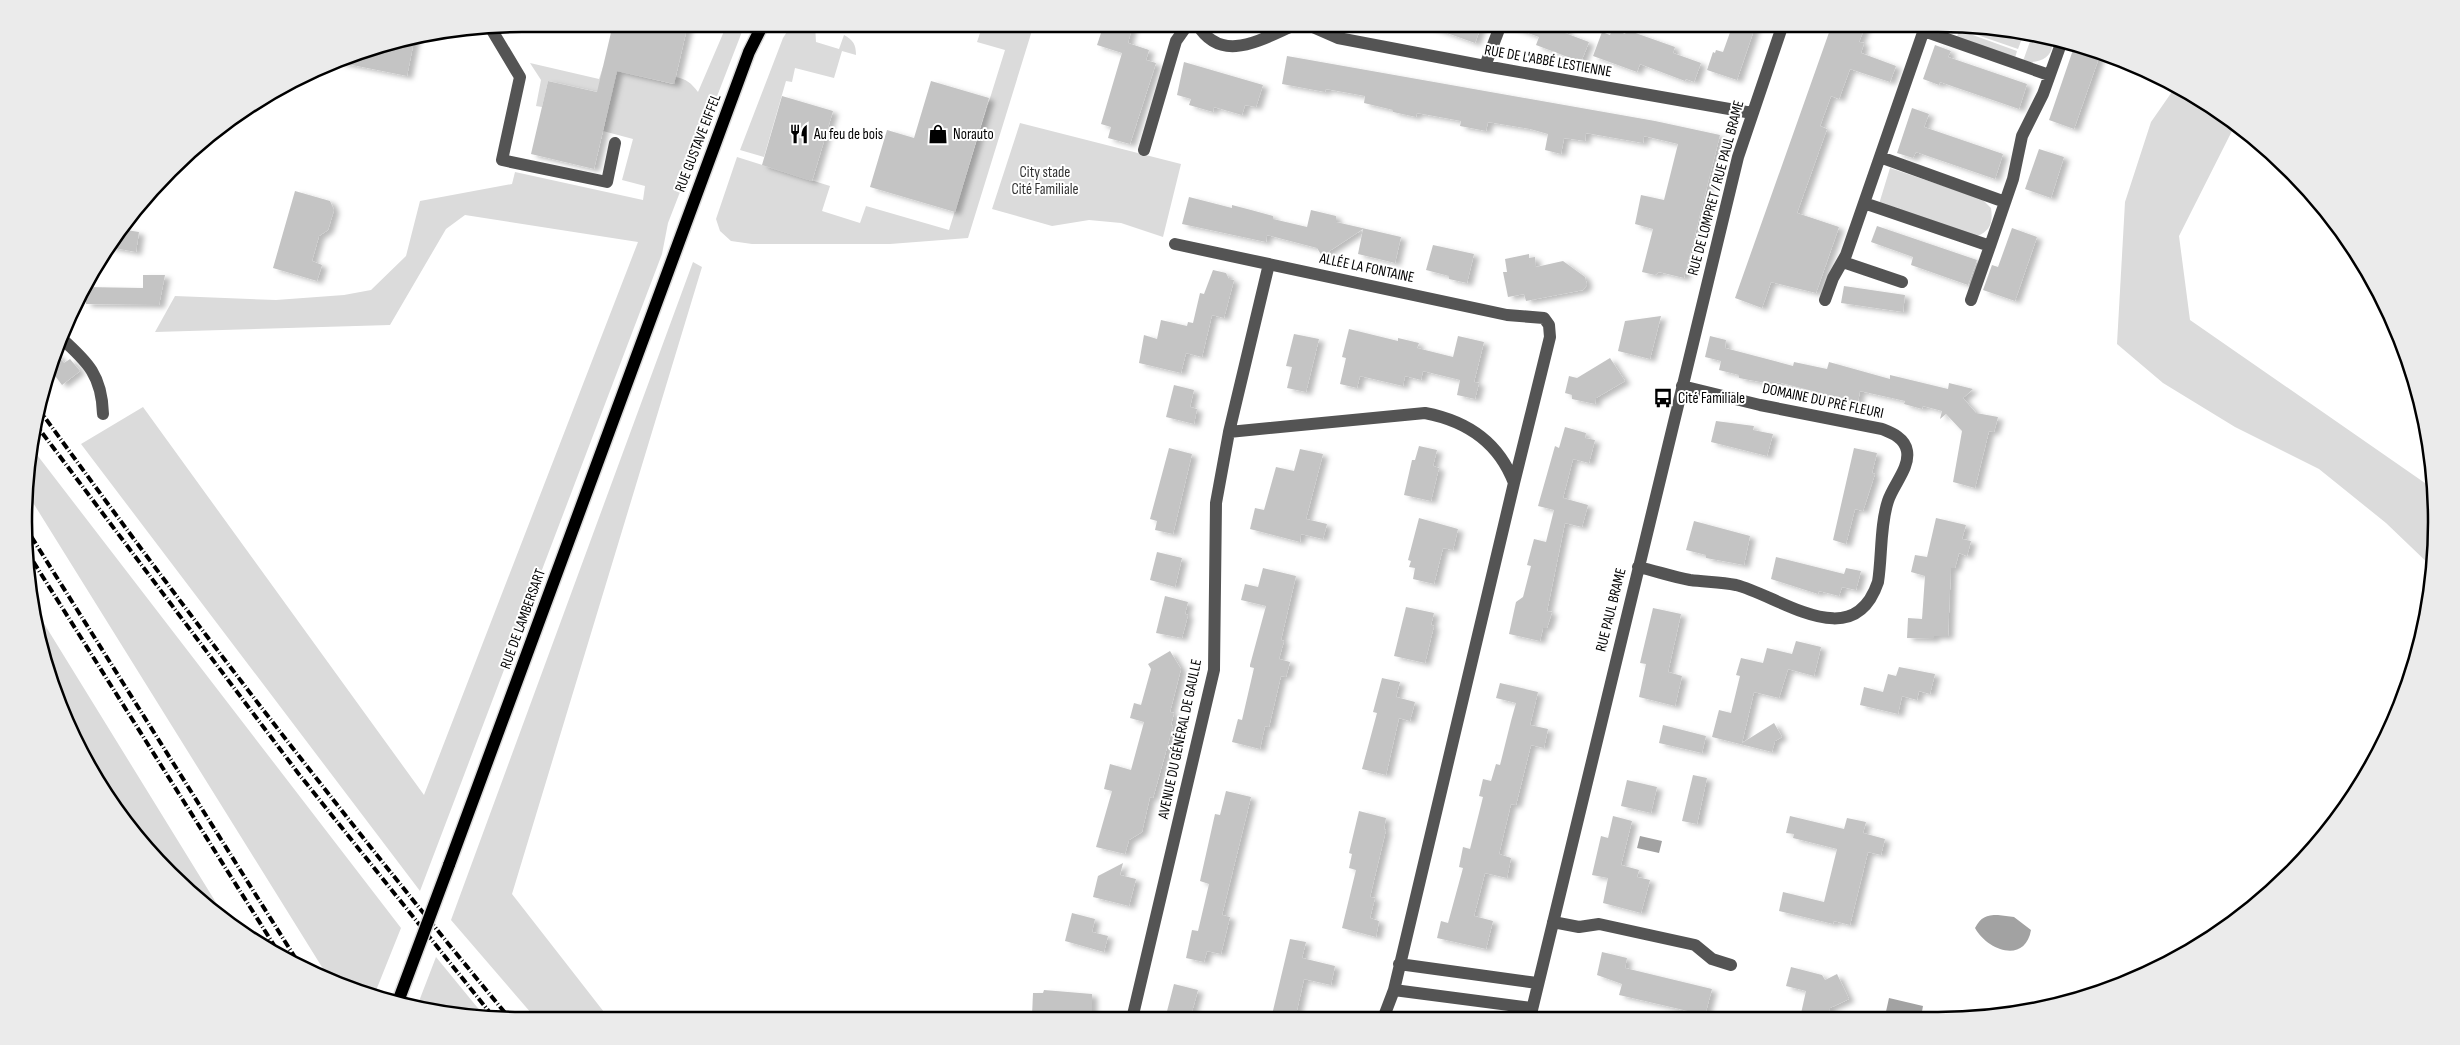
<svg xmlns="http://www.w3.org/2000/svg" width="2460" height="1045" viewBox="0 0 2460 1045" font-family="'Sofia Sans Condensed',sans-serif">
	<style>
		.green { fill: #dbdbdb }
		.water { fill: #a2a2a2 }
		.building { fill: #c4c4c4; filter: url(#shadow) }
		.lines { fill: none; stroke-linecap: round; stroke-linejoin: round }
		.major-casing { stroke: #dbdbdb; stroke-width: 15 }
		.minor { stroke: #545454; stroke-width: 12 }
		.major { stroke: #000; stroke-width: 12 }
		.rail { stroke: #000; stroke-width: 4; stroke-dasharray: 8 2.5 1 2.5; stroke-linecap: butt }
		.major-bridge-casing { stroke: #dbdbdb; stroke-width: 15; stroke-linecap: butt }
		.major-bridge { stroke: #000; stroke-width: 12 }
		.labels { text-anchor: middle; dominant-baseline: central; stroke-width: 4; stroke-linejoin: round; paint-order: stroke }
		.street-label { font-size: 15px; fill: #000; stroke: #fff }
		.poi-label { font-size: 15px; fill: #000; stroke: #fff; text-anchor: start }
		.park-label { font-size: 15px; fill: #323232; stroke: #fff }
		.rim { fill: none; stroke: #000; stroke-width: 2.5 }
	</style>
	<defs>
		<filter id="shadow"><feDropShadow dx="5.5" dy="3" stdDeviation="2.5" flood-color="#0004"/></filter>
	</defs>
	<rect width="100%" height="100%" fill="#fff"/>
	<path class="green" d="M722 24H745L668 223 662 254 420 891 81 444 143 407 424 795 638 242 465 215 446 229 390 325 155 332 175 296 276 300 344 295 371 290 406 256 420 201 512 184 515 172 643 200 645 186 622 180 633 139 603 131 611 95 548 81 542 107 536 106 541 80 530 63 599 79 603 67 673 84 675 77C687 79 691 83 698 92L725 29Z
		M792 24H815L816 42 839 49 844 35C853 40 856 44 856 55L842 51 834 78 795 68 792 82 786 81 764 157 740 150 783 38Z
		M983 24H1034L968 238 890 244H752L731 241 720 231 716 219 737 157 830 186 822 211 860 223 866 206 949 230 1005 50 977 42Z
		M1961 26 2008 31 2023 36 2018 49 1960 29Z
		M1959 30 2017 51 2015 58 1957 37Z
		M2033 33 2051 38C2057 57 2038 65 2023 61Z
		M2176 86 2187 91 2235 125 2179 236 2190 320 2435 490 2433 568 2386 523 2319 469 2235 427 2163 383 2117 344 2125 202 2151 122Z
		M1020 123 1181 164 1163 237 1121 223 1089 220 1052 226 992 209Z
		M1890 168 1982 199 1991 208C1993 221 1991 231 1977 236L1879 204Z
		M693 262 702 267 512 894 611 1021H538L451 920Z
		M31 447 401 928 373 998 330 980 27 493Z
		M32 604 228 922 194 898 147 851 91 772 50 683 33 620Z
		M436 957 486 1018 416 1009Z"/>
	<path class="water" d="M1640 836 1662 841 1659 853 1637 848Z
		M1998 915 2014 917 2031 930C2025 964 1988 951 1975 928 1981 917 1986 915 1998 915Z
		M1889 998 1923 1006 1921 1017 1885 1016Z"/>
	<path class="building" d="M613 24H688L674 84 617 71 594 169 531 154 548 81 597 92Z
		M1104 24H1133L1128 43 1149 50 1146 60 1156 63 1130 144 1108 138 1111 127 1101 124 1122 53 1097 45Z
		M1427 24H1482L1475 43 1427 26Z
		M1509 24H1564L1563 28 1567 29 1565 33 1589 42 1581 62 1536 45 1539 37 1509 26Z
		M1733 24H1756L1737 80 1707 70 1713 52 1715 53 1716 50 1723 52Z
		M1832 24H1866L1859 42 1864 43 1861 53 1896 66 1890 82 1850 69 1839 99 1831 96 1820 126 1827 129 1797 213 1839 227 1816 293 1771 282 1762 308 1735 298Z
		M1612 29 1625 34 1627 30 1675 47 1673 53 1701 63 1694 82 1686 79 1685 81 1640 64 1637 72 1593 56 1602 32 1610 35Z
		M415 36 407 76 337 62 362 50Z
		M2075 44 2101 52 2074 129 2049 120Z
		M1935 45 1951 51 1948 57 2027 84 2019 109 1940 82 1939 85 1923 79Z
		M1287 56 1655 121 1720 135 1684 278 1659 272 1655 275 1642 272 1653 229 1635 224 1641 195 1664 200 1678 144 1644 136 1643 143 1586 133 1585 141 1564 138 1561 154 1545 150 1548 134 1530 129 1488 122 1486 131 1460 126 1461 121 1417 113 1416 117 1393 112V110L1364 103 1365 96 1326 89 1325 92 1282 84Z
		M1184 62 1263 85 1256 107 1245 105 1242 115 1214 107 1213 112 1189 105 1191 99 1177 95Z
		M931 81 989 98 955 212 870 187 887 130 914 138Z
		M782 96 833 111 812 181 762 165Z
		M1912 108 1929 114 1924 127 2003 154 1995 179 1916 152 1913 158 1897 153Z
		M2039 149 2064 157 2051 198 2025 189Z
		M295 191 330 201 334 210 328 230 319 236 312 261 322 265 317 281 273 268Z
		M1189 197 1232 208V205L1251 210 1273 216V219L1307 227 1311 210 1336 216V222L1401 237 1395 263 1358 254 1363 229 1322 256 1317 248 1267 235 1266 242 1182 224Z
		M1877 226 1977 260 1968 285 1911 265 1913 257 1871 242Z
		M2012 228 2037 237 2015 301 1983 290 1992 265 1998 267Z
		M120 229 139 232 136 252 108 247Z
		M1433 245 1474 254 1467 283 1449 279V276L1426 270Z
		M1529 254V258L1535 257 1536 267 1563 261 1585 277 1587 285 1583 290 1526 301 1524 294 1508 297 1503 272H1507L1505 259Z
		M1213 270 1226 273 1229 279 1234 280 1224 318 1212 315 1202 357 1186 353 1181 373 1139 363 1144 335 1157 339 1161 320 1187 326 1188 322 1193 323 1200 293 1204 294Z
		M143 275H165L159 305 86 304 85 287 143 288Z
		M1844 286 1905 295 1903 312 1841 303Z
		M1661 316 1650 359 1618 351 1625 321Z
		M1349 329 1398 341V338L1419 343 1417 348 1453 357 1458 336 1484 342 1474 382 1479 383 1475 399 1457 395 1460 380 1423 371 1421 380 1405 376 1403 386 1360 376 1357 388 1340 384 1346 358 1342 357Z
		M1294 334 1319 339 1306 392 1287 388 1292 367 1286 366Z
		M1710 336 1726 340 1725 348 1793 366 1794 362 1827 369 1829 362 1890 379V375L1948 389 1949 383 1973 389 1963 398 1976 413 1998 417 1994 432 1989 431 1975 488 1953 482 1962 431 1946 414 1940 419 1942 411 1923 406 1922 409 1904 404 1905 401 1860 391 1858 402 1840 398 1838 401 1820 396 1821 393 1777 382 1776 385 1739 378V375L1719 370 1721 361 1705 357Z
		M55 352 64 363 70 359 80 371 62 385 49 368Z
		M1610 358 1625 381 1596 398 1595 404 1572 399V395L1565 393 1569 376 1577 378Z
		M1174 385 1194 390 1190 407 1197 409 1194 424 1166 417Z
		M1716 421 1754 426 1753 430 1773 434 1767 456 1711 442Z
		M1565 427 1586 433 1585 438 1595 440 1589 463 1573 459 1563 498 1588 505 1582 527 1565 523 1547 611 1552 612 1547 628H1543L1540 641 1509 634 1516 602 1523 597 1531 566 1527 565 1534 539 1546 542 1554 510 1538 506 1555 446 1559 448Z
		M1419 446 1437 450 1433 466 1439 468 1431 501 1404 495 1412 460H1415Z
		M1169 448 1192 454 1173 534 1155 530 1157 521 1150 519Z
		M1854 448 1877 453 1872 473 1875 474 1863 511 1855 509 1846 544 1833 540Z
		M1300 449 1323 454 1306 519 1327 524 1323 539 1301 534 1300 542 1250 529 1255 508 1264 510 1276 467 1294 471Z
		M1419 518 1458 529 1453 550 1443 548 1434 584 1413 579 1415 568 1409 567 1411 561 1408 560Z
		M1936 518 1966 525 1962 539 1971 541 1967 556 1959 553 1955 568H1951L1948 636H1934V639L1907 638 1908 618 1922 619 1925 576 1911 572 1915 555 1927 557Z
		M1694 521 1750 536 1744 565 1706 558V555L1686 550Z
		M1157 552 1182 558 1175 587 1150 580Z
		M1776 557 1844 574 1846 568 1861 571 1856 590 1842 587 1839 596 1819 591 1818 594 1771 579Z
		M1263 568 1296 576 1281 640 1284 641 1279 659 1290 662 1286 677 1281 676 1269 727 1265 726 1260 749 1232 742 1238 719 1242 720 1254 668 1250 667V665L1266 606 1241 600 1245 584 1258 587Z
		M1165 596 1188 602 1185 614 1188 615 1182 638 1156 633Z
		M1406 607 1434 613 1431 625 1434 626 1425 663 1394 656Z
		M1653 608 1681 614 1668 672 1682 676 1675 706 1639 697 1646 664 1640 663Z
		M1796 641 1821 647 1814 676 1788 669 1779 698 1754 692 1742 743 1774 723 1782 737 1775 741 1772 752 1712 737 1719 710 1731 713 1740 676 1736 675 1741 658 1763 663 1767 648 1792 654Z
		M1170 651 1181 669 1170 712 1174 713 1171 725 1173 726 1153 798 1150 797 1142 832 1129 840 1125 854 1096 847 1112 791 1104 789 1110 764 1131 770 1144 722 1130 718 1134 703 1141 705 1151 669 1148 664Z
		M1899 667 1935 674 1930 694 1919 691 1917 700 1902 696 1898 714 1860 705 1864 687 1883 692 1888 674 1896 676Z
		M1382 678 1400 682 1396 697 1415 702 1410 721 1399 718 1386 775 1362 769 1377 713 1373 712Z
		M1500 683 1538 692 1530 725 1548 729 1544 748 1531 745 1516 805 1511 804 1499 854 1511 858 1507 878 1485 873 1474 916 1493 921 1486 949 1437 938 1441 921 1448 923 1463 868 1459 867 1463 847 1470 849 1483 797 1479 796 1483 779 1491 781 1496 764 1500 765 1511 721 1516 703 1496 698Z
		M1663 725 1706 736 1702 753 1659 743Z
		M1693 775 1707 778 1697 824 1682 821Z
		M1627 780 1657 787 1651 813 1621 806Z
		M1226 791 1251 797 1222 915 1230 917 1221 954 1207 951 1204 962 1186 958 1192 930 1198 931 1209 884 1200 881 1215 814 1220 815Z
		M1359 811 1386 818 1384 829 1386 830 1370 897 1375 898 1370 918 1379 921 1376 937 1342 928 1356 870 1349 868 1352 854 1349 853Z
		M1613 816 1632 821 1621 865 1639 870 1637 877 1650 880 1641 913 1603 903 1608 878 1592 875 1601 836 1608 838Z
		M1790 816 1844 829 1847 818 1866 822 1863 833 1885 839 1881 855 1868 852 1850 925 1834 921 1833 924 1779 911 1783 892 1824 902 1837 849 1793 838 1794 834 1786 833Z
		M1123 863 1120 875 1136 879 1129 906 1093 897 1098 876Z
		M1072 913 1095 919 1092 932 1108 936 1104 952 1065 941Z
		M1290 939 1306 942 1302 958 1335 966 1331 985 1304 979 1295 1019H1271Z
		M1602 952 1627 958 1625 968 1712 989 1705 1015 1619 995 1622 984 1597 975Z
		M1791 967 1822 975 1825 980 1837 974 1849 999 1830 1008 1828 1017 1800 1018 1806 991 1786 986Z
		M1174 984 1198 990 1190 1019H1165Z
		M1044 990 1092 994V1020L1032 1016 1033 993H1043Z"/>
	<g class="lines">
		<defs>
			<path id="major" d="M449 865 749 52 763 24"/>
		</defs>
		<use href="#major" class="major-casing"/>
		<path class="minor" d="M1197 24C1222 66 1263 38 1297 24
			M1306 24 1338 38 1485 66 1752 113
			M490 27 520 77 502 160 607 182 615 143
			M1924 31 2049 75
			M1485 66 1501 24
			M1144 150 1176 41 1188 24
			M1880 157 2005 202
			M1864 203 1990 246 2013 179 2022 136 2043 94 2062 41
			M1175 244 1507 315 1544 318 1549 325 1550 337 1514 483
			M1843 262 1902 282
			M1825 300 1833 278 1846 255 1926 24
			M1971 300 1990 246
			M61 338C88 362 102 376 103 414
			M1229 432 1269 264
			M1638 567C1656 571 1673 577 1690 580 1706 582 1721 582 1736 585 1780 596 1853 656 1878 582 1882 557 1880 525 1888 501 1893 485 1910 468 1907 451 1905 438 1892 433 1882 429L1760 405 1682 386
			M1553 922 1579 927 1599 924 1695 945 1712 959 1731 965
			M1399 964 1537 983
			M1394 990 1532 1008
			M1530 1018 1738 157 1783 24
			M1132 1019 1214 670 1216 503 1229 432 1425 413C1467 421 1499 443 1514 483L1394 990 1383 1019"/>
		<use href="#major" class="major"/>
		<path class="rail" d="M38 408C189 617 346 821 511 1020
			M34 422 298 773 495 1019
			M24 525 301 967
			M26 550 282 958"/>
		<defs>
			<path id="major-bridge" d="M399 999 449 865"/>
		</defs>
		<use href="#major-bridge" class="major-bridge-casing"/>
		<use href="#major-bridge" class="major-bridge"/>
	</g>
	<defs>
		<symbol id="restaurant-bare" viewBox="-9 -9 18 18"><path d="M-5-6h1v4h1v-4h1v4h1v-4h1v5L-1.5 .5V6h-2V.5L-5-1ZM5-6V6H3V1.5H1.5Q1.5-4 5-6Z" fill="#000" stroke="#fff" stroke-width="2.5" paint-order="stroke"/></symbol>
		<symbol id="shop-bare" viewBox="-9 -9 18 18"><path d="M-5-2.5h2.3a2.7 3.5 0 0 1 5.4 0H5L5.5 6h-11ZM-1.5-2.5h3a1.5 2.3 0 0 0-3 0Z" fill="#000" stroke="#fff" stroke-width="2.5" paint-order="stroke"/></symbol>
		<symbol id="bus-bare" viewBox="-9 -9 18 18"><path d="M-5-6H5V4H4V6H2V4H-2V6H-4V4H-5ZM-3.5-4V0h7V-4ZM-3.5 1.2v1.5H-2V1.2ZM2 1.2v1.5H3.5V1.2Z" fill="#000" stroke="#fff" stroke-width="2.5" paint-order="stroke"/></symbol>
	</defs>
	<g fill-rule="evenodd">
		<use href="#restaurant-bare" x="785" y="120" width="28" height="28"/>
		<use href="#shop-bare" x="924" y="120" width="28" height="28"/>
		<use href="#bus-bare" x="1649" y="384" width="28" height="28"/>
	</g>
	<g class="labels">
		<g class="street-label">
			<text transform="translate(1548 61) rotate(10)">RUE DE L'ABBÉ LESTIENNE</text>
			<text transform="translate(698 143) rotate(-69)">RUE GUSTAVE EIFFEL</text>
			<text transform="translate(1716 188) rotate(-75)">RUE DE LOMPRET / RUE PAUL BRAME</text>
			<text transform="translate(1367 268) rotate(12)">ALLÉE LA FONTAINE</text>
			<text transform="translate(1823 401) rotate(12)">DOMAINE DU PRÉ FLEURI</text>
			<text transform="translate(1611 610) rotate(-76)">RUE PAUL BRAME</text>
			<text transform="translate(523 619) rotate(-70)">RUE DE LAMBERSART</text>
			<text transform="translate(1180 739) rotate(-78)">AVENUE DU GÉNÉRAL DE GAULLE</text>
		</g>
		<g class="poi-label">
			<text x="814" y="134">Au feu de bois</text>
			<text x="953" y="134">Norauto</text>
			<text x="1678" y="398">Cité Familiale</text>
		</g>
		<g class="park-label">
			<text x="1045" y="172">City stade<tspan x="1045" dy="17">Cité Familiale</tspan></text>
		</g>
	</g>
	<path d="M0 0H2460V1045H0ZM522 32H1938A490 490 0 0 1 2428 522V522A490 490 0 0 1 1938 1012H522A490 490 0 0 1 32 522V522A490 490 0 0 1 522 32Z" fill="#ebebeb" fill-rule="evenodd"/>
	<path class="rim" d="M522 32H1938A490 490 0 0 1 2428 522V522A490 490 0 0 1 1938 1012H522A490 490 0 0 1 32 522V522A490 490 0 0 1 522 32Z"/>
</svg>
